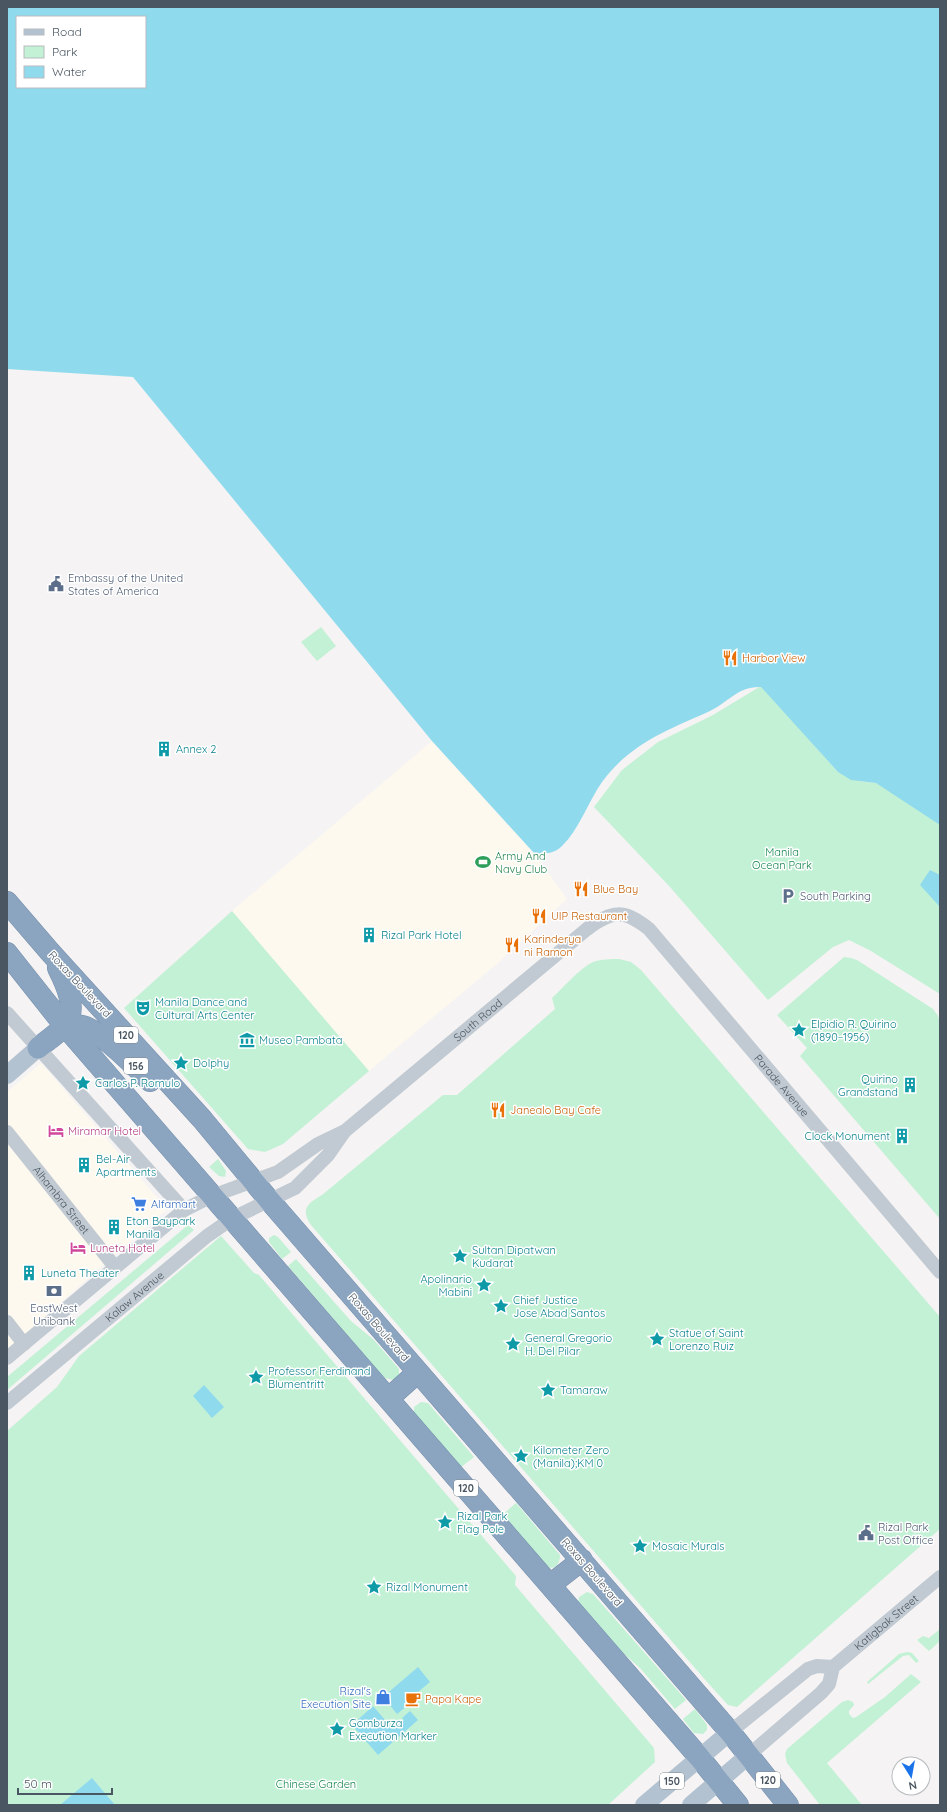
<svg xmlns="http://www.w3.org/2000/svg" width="947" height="1812" viewBox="0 0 947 1812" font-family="Quicksand,sans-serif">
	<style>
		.commercial { fill: #fdf9ef }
		.green { fill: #c3f1d5 }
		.water { fill: #90daee; fill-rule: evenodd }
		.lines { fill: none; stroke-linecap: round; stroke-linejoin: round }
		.highway-casing { stroke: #7690ad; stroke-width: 22 }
		.minor { stroke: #c1cad2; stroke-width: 14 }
		.major { stroke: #b3c2d1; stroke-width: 18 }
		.highway { stroke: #8ba5c1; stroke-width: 21 }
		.labels { text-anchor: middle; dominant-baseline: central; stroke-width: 3; stroke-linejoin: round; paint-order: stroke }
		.shield { fill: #fff; stroke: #808990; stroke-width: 1 }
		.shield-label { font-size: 10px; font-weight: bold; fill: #4a5661 }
		.service-label { font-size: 11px; fill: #4e5e75; stroke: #fff; text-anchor: start }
		.food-label { font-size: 11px; fill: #c56008; stroke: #fff; text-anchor: start }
		.culture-label { font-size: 11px; fill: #0d838f; stroke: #fff; text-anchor: start }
		.park-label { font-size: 11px; fill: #17864f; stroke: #fff }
		.leisure-label { font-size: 11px; fill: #27864d; stroke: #fff; text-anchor: start }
		.street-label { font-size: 11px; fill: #4a5661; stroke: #fff }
		.hotel-label { font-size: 11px; fill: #b23c85; stroke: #fff; text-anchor: start }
		.shop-label { font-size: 11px; fill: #366cbe; stroke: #fff; text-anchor: start }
	</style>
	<rect width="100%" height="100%" fill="#f5f3f3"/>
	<path class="commercial" d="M432 741 534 853 567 899 498 963 369 1071 232 911Z
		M41 1063 167 1209 7 1350V1092Z"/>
	<path class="green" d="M321 627 336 646 317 661 301 642Z
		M761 686 838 772 859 781 876 783 889 790 940 811V994L871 951 849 940 833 947 768 1000 670 887 594 807 622 770 658 742 713 715Z
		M232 911 369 1071 283 1144 265 1152 248 1149 124 1008Z
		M844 957 851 958 857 960 933 1009 938 1016 940 1023V1219L800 1056 807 1048 777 1015Z
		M619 959 631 962 641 970 940 1317V1529L737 1707 728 1705 708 1683 311 1225C300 1209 308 1203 322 1195L443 1095H457L555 1009 552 998C564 987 579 969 593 962 601 959 611 959 619 959Z
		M218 1159 226 1171 225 1177 219 1176 209 1167Z
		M188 1225 194 1230 7 1390V1377Z
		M274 1235 278 1237 291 1252 282 1259 269 1242V1238Z
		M221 1236 254 1273 259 1275 516 1576 515 1585 654 1748 655 1762 608 1805H7V1431L57 1387 79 1356Z
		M296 1259 351 1321 374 1340 399 1369V1375L394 1380 384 1378 288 1266Z
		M421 1402 428 1403 474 1457 460 1468 414 1413V1407Z
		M516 1503 560 1555C560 1563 556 1570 547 1567L502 1515Z
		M587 1592 593 1594 686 1700 675 1709 640 1668 614 1645 578 1603 579 1597Z
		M940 1629V1641L929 1651 917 1640 923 1636 929 1638Z
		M907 1652 912 1653 919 1661 916 1663 909 1655 903 1656 868 1684 867 1682 899 1654Z
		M911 1674 921 1682 827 1763 862 1805H820L787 1763 785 1754 787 1749 842 1702 848 1700 853 1702 854 1705 849 1711V1714L853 1718 856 1717 885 1697Z
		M695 1709 707 1725V1730L703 1734 694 1733 683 1719Z"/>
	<path class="water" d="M7 7H940V825L876 783 851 780 838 772 761 687C738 686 729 702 710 711 668 730 631 743 602 782 588 802 580 828 562 846 554 854 544 854 534 853L432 741 133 377 7 369ZM17 17H145V87H17Z
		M930 870 940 875V907L920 885Z
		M204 1385 224 1407 212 1418 193 1396Z
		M418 1667 430 1682 405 1703 407 1706 397 1714 383 1697Z
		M373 1706 393 1729 404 1720 402 1718 410 1711 418 1720 378 1755 352 1725Z
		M92 1778 115 1805H60Z"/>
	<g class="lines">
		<defs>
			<path id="highway" d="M7 902 50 952 202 1119 269 1200 730 1732 788 1805
				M7 953 64 1025 699 1757 738 1805
				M64 1025C72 1025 79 1024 86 1027 104 1035 135 1066 150 1081
				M38 1048C46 1041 58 1034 65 1025 78 1008 66 984 58 968
				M389 1398 418 1372
				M550 1585 582 1560"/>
		</defs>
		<use href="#highway" class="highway-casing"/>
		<g class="minor">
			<path d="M7 1013 184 1210"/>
			<path id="s1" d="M7 1132 115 1267"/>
			<path d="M7 1322 24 1344"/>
			<path id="s2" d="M7 1358 184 1210 212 1196 278 1172 318 1144 345 1131 587 929C613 910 623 909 649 929L940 1272"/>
			<path id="s3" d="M7 1403 207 1236 233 1218 295 1188 328 1155 344 1132"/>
			<path d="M730 1732 808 1669 817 1666 833 1667"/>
			<path id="s4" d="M749 1755 821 1693 829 1684 833 1667 940 1577"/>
		</g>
		<path class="major" d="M7 1075 38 1048
			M644 1805 730 1732
			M691 1805 749 1755"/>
		<use href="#highway" class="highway"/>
	</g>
	<defs>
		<symbol id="civic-bare" viewBox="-9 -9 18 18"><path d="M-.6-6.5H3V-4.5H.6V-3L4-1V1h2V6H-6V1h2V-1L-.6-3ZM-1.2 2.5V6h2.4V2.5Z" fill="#5c6f8a" stroke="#fff" stroke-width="2.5" paint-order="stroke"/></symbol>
		<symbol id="restaurant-bare" viewBox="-9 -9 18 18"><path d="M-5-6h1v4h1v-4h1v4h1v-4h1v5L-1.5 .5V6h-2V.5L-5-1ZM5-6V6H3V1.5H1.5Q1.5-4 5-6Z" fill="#e8710a" stroke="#fff" stroke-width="2.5" paint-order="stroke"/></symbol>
		<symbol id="building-bare" viewBox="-9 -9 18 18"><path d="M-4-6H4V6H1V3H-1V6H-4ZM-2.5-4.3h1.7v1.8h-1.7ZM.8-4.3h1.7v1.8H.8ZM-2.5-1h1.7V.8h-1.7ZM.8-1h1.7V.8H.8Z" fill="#0f9aa8" stroke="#fff" stroke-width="2.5" paint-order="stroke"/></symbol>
		<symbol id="stadium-bare" viewBox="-9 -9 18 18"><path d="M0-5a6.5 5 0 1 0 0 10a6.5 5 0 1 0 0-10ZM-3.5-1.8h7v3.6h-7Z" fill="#2e9e5b" stroke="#fff" stroke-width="2.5" paint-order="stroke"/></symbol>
		<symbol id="parking-bare" viewBox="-9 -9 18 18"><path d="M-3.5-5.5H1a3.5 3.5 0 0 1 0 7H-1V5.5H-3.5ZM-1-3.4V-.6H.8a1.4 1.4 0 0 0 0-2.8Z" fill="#5c6f8a" stroke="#fff" stroke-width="2.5" paint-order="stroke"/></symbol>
		<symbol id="theatre-bare" viewBox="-9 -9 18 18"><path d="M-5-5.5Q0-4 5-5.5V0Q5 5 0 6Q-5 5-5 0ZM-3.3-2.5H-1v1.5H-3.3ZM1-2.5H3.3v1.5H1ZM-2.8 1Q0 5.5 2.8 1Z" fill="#0f9aa8" stroke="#fff" stroke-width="2.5" paint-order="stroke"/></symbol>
		<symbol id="sight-bare" viewBox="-9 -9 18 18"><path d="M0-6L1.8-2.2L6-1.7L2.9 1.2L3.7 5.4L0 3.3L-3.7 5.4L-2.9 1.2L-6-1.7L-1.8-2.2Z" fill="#0f9aa8" stroke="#fff" stroke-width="2.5" paint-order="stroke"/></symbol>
		<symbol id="museum-bare" viewBox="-9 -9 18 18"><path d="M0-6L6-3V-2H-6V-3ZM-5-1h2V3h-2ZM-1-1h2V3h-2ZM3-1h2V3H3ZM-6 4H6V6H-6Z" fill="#0f9aa8" stroke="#fff" stroke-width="2.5" paint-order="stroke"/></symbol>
		<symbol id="hotel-bare" viewBox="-9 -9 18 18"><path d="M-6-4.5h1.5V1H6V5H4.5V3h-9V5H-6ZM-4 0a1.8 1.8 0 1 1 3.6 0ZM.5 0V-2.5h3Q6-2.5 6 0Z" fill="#d1479c" stroke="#fff" stroke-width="2.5" paint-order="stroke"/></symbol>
		<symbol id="supermarket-bare" viewBox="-9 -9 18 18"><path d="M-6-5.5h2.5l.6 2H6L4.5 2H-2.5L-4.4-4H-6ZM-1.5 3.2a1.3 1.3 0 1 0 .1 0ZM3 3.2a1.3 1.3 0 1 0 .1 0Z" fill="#3f7fe0" stroke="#fff" stroke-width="2.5" paint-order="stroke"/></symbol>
		<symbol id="bank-bare" viewBox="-9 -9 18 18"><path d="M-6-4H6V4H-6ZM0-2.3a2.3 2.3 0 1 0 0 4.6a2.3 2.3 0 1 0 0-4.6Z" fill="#5c6f8a" stroke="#fff" stroke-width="2.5" paint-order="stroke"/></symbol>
		<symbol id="shop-bare" viewBox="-9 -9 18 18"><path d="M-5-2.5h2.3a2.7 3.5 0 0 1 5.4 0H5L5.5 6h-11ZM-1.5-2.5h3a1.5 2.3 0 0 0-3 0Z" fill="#3f7fe0" stroke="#fff" stroke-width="2.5" paint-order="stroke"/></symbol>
		<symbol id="cafe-bare" viewBox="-9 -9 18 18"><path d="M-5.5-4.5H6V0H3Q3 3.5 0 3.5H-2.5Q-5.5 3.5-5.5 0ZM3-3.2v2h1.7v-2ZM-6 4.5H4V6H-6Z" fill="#e8710a" stroke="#fff" stroke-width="2.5" paint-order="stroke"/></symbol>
	</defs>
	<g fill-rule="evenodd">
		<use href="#civic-bare" x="45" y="573" width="22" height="22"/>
		<use href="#restaurant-bare" x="719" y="647" width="22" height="22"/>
		<use href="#building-bare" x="153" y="738" width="22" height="22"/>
		<use href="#stadium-bare" x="472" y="851" width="22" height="22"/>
		<use href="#restaurant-bare" x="570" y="878" width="22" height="22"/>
		<use href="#parking-bare" x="777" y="885" width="22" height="22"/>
		<use href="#restaurant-bare" x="528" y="905" width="22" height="22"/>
		<use href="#building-bare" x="358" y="924" width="22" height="22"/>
		<use href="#restaurant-bare" x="501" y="934" width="22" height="22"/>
		<use href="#theatre-bare" x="132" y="997" width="22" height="22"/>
		<use href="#sight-bare" x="788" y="1019" width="22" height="22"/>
		<use href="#museum-bare" x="236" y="1029" width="22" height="22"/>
		<use href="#sight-bare" x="170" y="1052" width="22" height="22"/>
		<use href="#sight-bare" x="72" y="1072" width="22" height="22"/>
		<use href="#building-bare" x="899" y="1074" width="22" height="22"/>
		<use href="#restaurant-bare" x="487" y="1099" width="22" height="22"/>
		<use href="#hotel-bare" x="45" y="1120" width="22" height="22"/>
		<use href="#building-bare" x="891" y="1125" width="22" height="22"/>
		<use href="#building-bare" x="73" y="1154" width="22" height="22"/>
		<use href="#supermarket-bare" x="128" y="1193" width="22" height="22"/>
		<use href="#building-bare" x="103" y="1216" width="22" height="22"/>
		<use href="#hotel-bare" x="67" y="1237" width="22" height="22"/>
		<use href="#sight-bare" x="449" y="1245" width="22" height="22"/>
		<use href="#building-bare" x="18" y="1262" width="22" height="22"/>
		<use href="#sight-bare" x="473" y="1274" width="22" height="22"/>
		<use href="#bank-bare" x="43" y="1280" width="22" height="22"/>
		<use href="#sight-bare" x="490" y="1295" width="22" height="22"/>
		<use href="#sight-bare" x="646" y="1328" width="22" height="22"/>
		<use href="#sight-bare" x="502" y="1333" width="22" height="22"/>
		<use href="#sight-bare" x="245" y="1366" width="22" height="22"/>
		<use href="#sight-bare" x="537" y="1379" width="22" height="22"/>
		<use href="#sight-bare" x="510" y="1445" width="22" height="22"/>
		<use href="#sight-bare" x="434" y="1511" width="22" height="22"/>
		<use href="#civic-bare" x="855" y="1522" width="22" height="22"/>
		<use href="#sight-bare" x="629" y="1535" width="22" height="22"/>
		<use href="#sight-bare" x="363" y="1576" width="22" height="22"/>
		<use href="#shop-bare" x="372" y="1686" width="22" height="22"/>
		<use href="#cafe-bare" x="402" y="1688" width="22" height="22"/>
		<use href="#sight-bare" x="326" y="1718" width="22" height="22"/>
	</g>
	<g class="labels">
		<g class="shield">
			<rect x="114" y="1027" width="24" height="16" rx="3"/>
			<rect x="124" y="1058" width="24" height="16" rx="3"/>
			<rect x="454" y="1480" width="24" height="16" rx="3"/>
			<rect x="756" y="1772" width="24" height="16" rx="3"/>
			<rect x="660" y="1773" width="24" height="16" rx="3"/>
		</g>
		<g class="shield-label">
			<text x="126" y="1035">120</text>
			<text x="136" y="1066">156</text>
			<text x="466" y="1488">120</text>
			<text x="768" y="1780">120</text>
			<text x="672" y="1781">150</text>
		</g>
		<g class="service-label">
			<text x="68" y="578">Embassy of the United<tspan x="68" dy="13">States of America</tspan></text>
			<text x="800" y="896">South Parking</text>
			<text x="54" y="1308" text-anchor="middle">EastWest<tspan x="54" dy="13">Unibank</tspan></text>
			<text x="878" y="1527">Rizal Park<tspan x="878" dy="13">Post Office</tspan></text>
		</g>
		<g class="food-label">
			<text x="742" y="658">Harbor View</text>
			<text x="593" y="889">Blue Bay</text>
			<text x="551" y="916">UIP Restaurant</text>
			<text x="524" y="939">Karinderya<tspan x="524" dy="13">ni Ramon</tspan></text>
			<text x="510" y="1110">Janealo Bay Cafe</text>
			<text x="425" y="1699">Papa Kape</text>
		</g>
		<g class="culture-label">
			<text x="176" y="749">Annex 2</text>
			<text x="381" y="935">Rizal Park Hotel</text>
			<text x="155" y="1002">Manila Dance and<tspan x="155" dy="13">Cultural Arts Center</tspan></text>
			<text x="811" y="1024">Elpidio R. Quirino<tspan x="811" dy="13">(1890–1956)</tspan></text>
			<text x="259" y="1040">Museo Pambata</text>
			<text x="193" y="1063">Dolphy</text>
			<text x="898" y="1079" text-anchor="end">Quirino<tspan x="898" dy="13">Grandstand</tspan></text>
			<text x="95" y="1083">Carlos P. Romulo</text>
			<text x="890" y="1136" text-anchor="end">Clock Monument</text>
			<text x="96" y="1159">Bel-Air<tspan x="96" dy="13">Apartments</tspan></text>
			<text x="126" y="1221">Eton Baypark<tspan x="126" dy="13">Manila</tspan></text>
			<text x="472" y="1250">Sultan Dipatwan<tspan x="472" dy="13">Kudarat</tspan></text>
			<text x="41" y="1273">Luneta Theater</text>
			<text x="472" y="1279" text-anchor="end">Apolinario<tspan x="472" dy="13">Mabini</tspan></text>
			<text x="513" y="1300">Chief Justice<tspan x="513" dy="13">Jose Abad Santos</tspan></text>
			<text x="669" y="1333">Statue of Saint<tspan x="669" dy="13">Lorenzo Ruiz</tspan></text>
			<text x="525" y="1338">General Gregorio<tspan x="525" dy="13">H. Del Pilar</tspan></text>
			<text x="268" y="1371">Professor Ferdinand<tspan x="268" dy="13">Blumentritt</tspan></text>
			<text x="560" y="1390">Tamaraw</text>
			<text x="533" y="1450">Kilometer Zero<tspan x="533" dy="13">(Manila);KM 0</tspan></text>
			<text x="457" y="1516">Rizal Park<tspan x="457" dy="13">Flag Pole</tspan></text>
			<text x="652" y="1546">Mosaic Murals</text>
			<text x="386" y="1587">Rizal Monument</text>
			<text x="349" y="1723">Gomburza<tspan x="349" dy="13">Execution Marker</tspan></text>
		</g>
		<g class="park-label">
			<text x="782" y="852">Manila<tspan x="782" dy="13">Ocean Park</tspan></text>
			<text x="316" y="1784">Chinese Garden</text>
		</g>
		<g class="leisure-label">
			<text x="495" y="856">Army And<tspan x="495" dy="13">Navy Club</tspan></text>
		</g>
		<g class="street-label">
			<text transform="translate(80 984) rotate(47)">Roxas Boulevard</text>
			<text stroke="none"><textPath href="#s2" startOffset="584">South Road</textPath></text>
			<text stroke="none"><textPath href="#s2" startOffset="1001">Parade Avenue</textPath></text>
			<text stroke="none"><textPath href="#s1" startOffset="87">Alhambra Street</textPath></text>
			<text stroke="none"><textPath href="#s3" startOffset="166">Kalaw Avenue</textPath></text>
			<text transform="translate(379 1327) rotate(49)">Roxas Boulevard</text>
			<text transform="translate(592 1572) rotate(49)">Roxas Boulevard</text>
			<text stroke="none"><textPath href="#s4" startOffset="194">Katigbak Street</textPath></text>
		</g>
		<g class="hotel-label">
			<text x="68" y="1131">Miramar Hotel</text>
			<text x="90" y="1248">Luneta Hotel</text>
		</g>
		<g class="shop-label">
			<text x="151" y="1204">Alfamart</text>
			<text x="371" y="1691" text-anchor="end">Rizal's<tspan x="371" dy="13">Execution Site</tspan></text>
		</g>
	</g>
	<rect width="947" height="1812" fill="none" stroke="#4a5661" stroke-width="16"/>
	<rect x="16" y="16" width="130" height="72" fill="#ffffff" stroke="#b7bbc0"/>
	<rect x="24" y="29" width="20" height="6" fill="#b3c2d1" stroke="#b7bbc0"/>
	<text x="52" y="36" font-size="12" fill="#4a5661">Road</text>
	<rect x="24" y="46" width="20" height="12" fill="#c3f1d5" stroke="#b7bbc0"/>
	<text x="52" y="56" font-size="12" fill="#4a5661">Park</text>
	<rect x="24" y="66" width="20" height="12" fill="#90daee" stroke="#b7bbc0"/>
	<text x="52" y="76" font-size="12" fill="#4a5661">Water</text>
	<g transform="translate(911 1776) rotate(169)"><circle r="19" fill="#ffffff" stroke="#b7bbc0"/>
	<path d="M0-3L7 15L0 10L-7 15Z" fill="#1a73e8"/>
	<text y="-6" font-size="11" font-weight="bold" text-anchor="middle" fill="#4a5661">N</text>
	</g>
	<path d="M18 1788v6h94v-6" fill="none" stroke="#4a5661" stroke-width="2"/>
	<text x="24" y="1788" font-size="12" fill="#4a5661" stroke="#ffffff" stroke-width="3" paint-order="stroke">50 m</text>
</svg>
